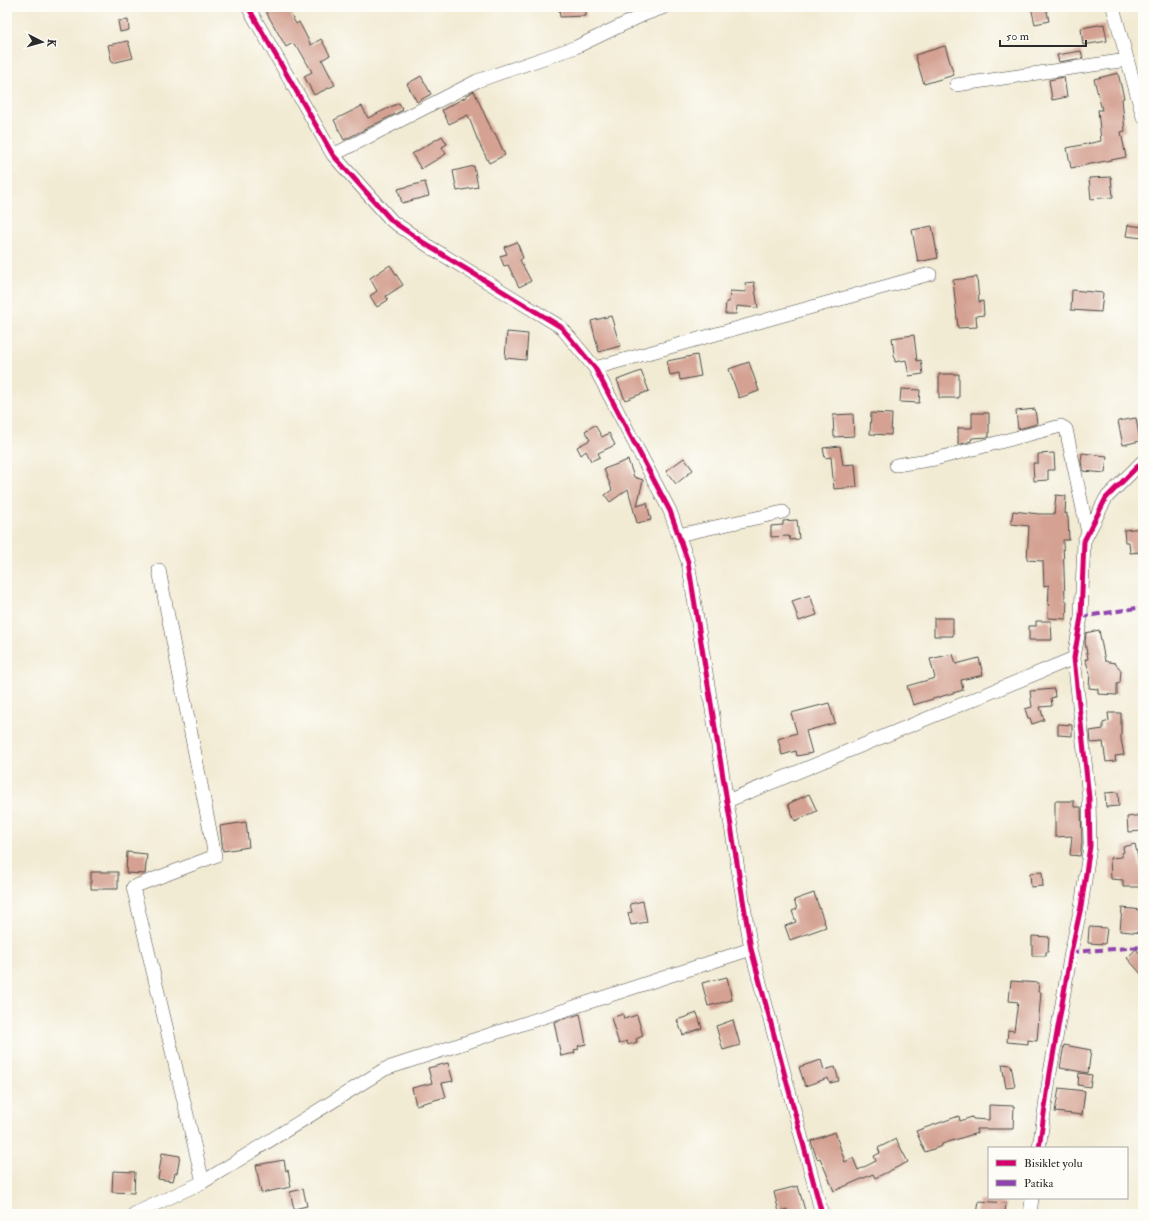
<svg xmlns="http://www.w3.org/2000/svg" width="1150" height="1221" viewBox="0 0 1150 1221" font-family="'IM FELL Double Pica',serif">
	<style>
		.building { fill: #d4a192 }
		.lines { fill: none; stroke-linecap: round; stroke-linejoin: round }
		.minor-casing { stroke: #494844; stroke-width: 14 }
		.minor { stroke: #fff; stroke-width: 13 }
		.quiet { stroke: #8e44ad; stroke-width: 4; stroke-dasharray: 8 4; stroke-linecap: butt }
		.cycleway-casing { stroke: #fdfcf7; stroke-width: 8 }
		.cycleway { stroke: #d6006c; stroke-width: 5 }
	</style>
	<rect width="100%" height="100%" fill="#fdfcf7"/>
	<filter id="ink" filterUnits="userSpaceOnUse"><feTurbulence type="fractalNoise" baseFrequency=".025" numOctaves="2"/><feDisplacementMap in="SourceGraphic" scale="8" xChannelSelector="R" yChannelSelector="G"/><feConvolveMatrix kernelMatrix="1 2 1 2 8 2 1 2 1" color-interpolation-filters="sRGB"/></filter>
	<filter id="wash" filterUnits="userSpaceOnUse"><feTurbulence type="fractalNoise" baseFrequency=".012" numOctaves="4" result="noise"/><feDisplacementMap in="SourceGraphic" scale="16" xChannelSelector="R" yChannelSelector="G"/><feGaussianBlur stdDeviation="0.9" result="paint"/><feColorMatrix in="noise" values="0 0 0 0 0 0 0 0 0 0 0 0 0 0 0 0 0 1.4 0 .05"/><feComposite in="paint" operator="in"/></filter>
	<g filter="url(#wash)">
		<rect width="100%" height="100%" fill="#f2ebd4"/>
		<g id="blocks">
			<path class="building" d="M271 7H287L296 24 299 22 311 45 321 39 330 55 322 60 335 85 314 95 304 76 312 72 298 47 296 48 293 43 286 47 265 10Z
				M559 7H586V16L560 17Z
				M1031 7H1046L1049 21 1035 24Z
				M128 20 129 30 120 32 118 21Z
				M1104 24 1107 41 1083 45 1081 28Z
				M128 41 133 58 112 63 108 45Z
				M945 46 954 75 924 84 915 55Z
				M1081 51 1083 58 1059 62 1057 55Z
				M1118 73 1124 98 1122 99 1125 131 1121 132 1126 157 1071 168 1067 148 1101 141 1098 110H1102L1094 79Z
				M421 76 431 94 417 102 407 84Z
				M1064 77 1067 97 1052 100 1049 80Z
				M474 91 493 133H495L505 155 489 163 478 141 468 115 449 124 442 110 466 97V96Z
				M399 103 403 110 344 140 334 120 362 106 368 118Z
				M442 136 447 144 442 147 446 154 421 169 412 154Z
				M474 166 478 187 457 191 453 171Z
				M1111 177 1113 197 1091 199 1089 178Z
				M425 182 429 196 402 203 398 189Z
				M1128 225 1143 227V238L1126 236Z
				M932 226 938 258 918 262 912 230Z
				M517 242 523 258 520 260 531 281 519 287 508 265 504 266 500 256 507 254 504 247Z
				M390 265 403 285 386 296 388 300 377 307 370 296 377 291 370 278Z
				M977 277 979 302 983 301 984 315 976 316 977 327 958 328 953 280Z
				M754 282 758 308 737 306 736 314H725L726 302H729L730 291 746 292 745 283Z
				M1072 290 1103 293 1101 312 1071 310Z
				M611 316 620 346 599 352 591 321Z
				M507 332 528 334 526 360 505 358Z
				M914 335 917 361 921 360 923 374 909 376 906 360 895 362 892 338Z
				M697 355 701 376 680 380 679 373 670 375 667 361Z
				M749 362 759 391 739 398 729 369Z
				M641 371 649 391 625 400 617 380Z
				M939 374H959V398H939Z
				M901 389 920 390 919 403 900 402Z
				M1035 409 1037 424 1018 429 1016 411Z
				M871 413 892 414 891 435 870 434Z
				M972 413H989V437L972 438 971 441 958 445V428H972Z
				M853 414 854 436 834 437 833 415Z
				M1136 418 1140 441 1123 445 1118 421Z
				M595 425 602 437 609 433 615 445 598 453 600 457 591 461 586 451 581 455 577 447 590 440 585 431Z
				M840 446 843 465 855 464 857 487 834 489 831 457 825 458 823 448Z
				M1054 453 1055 470H1048V480L1034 481 1033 463H1038V454Z
				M1082 453 1107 456 1105 473 1083 471 1081 462Z
				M684 458 693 470 676 484 666 471Z
				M628 460 634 477 643 480 637 506 647 503 651 520 637 523 628 489 610 502 605 495 612 490 604 469Z
				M1056 495 1066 496 1065 514 1067 513V517H1068L1069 540H1063L1065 601H1067L1066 619 1048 618 1049 585 1044 586 1043 561 1027 560 1029 526 1011 524 1013 511 1039 514H1054Z
				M797 520 799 539 790 540 789 536 771 537V526L783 525V521Z
				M1143 528V546H1141V552L1130 553 1129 542H1125L1124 530Z
				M810 595 817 615 799 621 792 601Z
				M934 618H953V636H934Z
				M1036 621H1051L1052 640H1029V626H1036Z
				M1099 630 1105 661 1115 663 1121 670 1120 683 1117 684V695L1098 694V689L1089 688 1090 673 1085 659H1088L1085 642 1086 633Z
				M953 654 956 664 979 658 983 675 961 680 963 690 913 705 907 686 935 678 930 659Z
				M1054 689 1055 697 1051 698 1052 706 1040 707 1044 720 1032 724 1030 718H1028L1025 709 1032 707 1030 691Z
				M829 703 835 723 806 731 812 753 797 756 796 751 782 755 778 739 797 733 791 713Z
				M1108 713H1121V739L1124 755 1115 756 1116 761 1106 762 1103 742 1091 743 1090 731 1103 729V723L1109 721Z
				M1058 724 1072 725V736L1058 735Z
				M1118 792 1119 806 1106 807 1105 793Z
				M809 794 817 811 795 821 788 804Z
				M1055 801H1074V807H1081L1082 843 1080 856 1070 855 1072 836 1055 837Z
				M1143 815V831L1128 832 1127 817Z
				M246 822 249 847 223 851 220 826Z
				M1135 844 1141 871H1143V887H1123V880L1111 879 1110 858 1122 857V853L1124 852 1123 847Z
				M127 852 147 854 145 874 126 873Z
				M91 872H118V889H91Z
				M1042 872 1043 886 1031 887 1030 873Z
				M814 893 826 927 790 940 785 926 796 922 792 911 797 909 794 900Z
				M643 901 647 922 631 925 628 913 632 912 630 904Z
				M1122 908 1143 910V933L1120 931Z
				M1089 927 1107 928 1105 944 1088 943Z
				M1032 936 1049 937 1048 952H1046V956H1032Z
				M1136 949 1143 957V976L1127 958Z
				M727 977 732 1000 708 1006 702 983Z
				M1011 981 1039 983 1038 992H1041L1037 1041 1028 1040V1044L1007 1042 1008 1030 1014 1031 1018 1002 1009 1001Z
				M697 1013 702 1028 683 1035 677 1020Z
				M580 1014 586 1044 578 1046 579 1049 574 1050 575 1053 561 1056 554 1022Z
				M623 1014 624 1019 637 1015 643 1036 636 1039 637 1042 628 1045 627 1041 619 1044 611 1018Z
				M733 1020 740 1045 723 1050 716 1026Z
				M1064 1045 1091 1050 1088 1073 1060 1068Z
				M821 1060 824 1070 835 1067 839 1081 830 1083 828 1078 805 1086 799 1067Z
				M448 1063 453 1081 442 1083 446 1097 416 1105 412 1088 432 1083 428 1068Z
				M1002 1064 1011 1065 1015 1087 1006 1088Z
				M1079 1073 1092 1075 1090 1087 1078 1085Z
				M1059 1088 1085 1091 1082 1115 1055 1112Z
				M989 1105 1014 1106 1013 1129H976L977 1133 942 1144V1146L925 1152 916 1131 959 1116 960 1121 972 1117 973 1119 989 1120Z
				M835 1132 845 1162 853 1158 858 1170 876 1161 874 1156 880 1153 878 1148 896 1139 908 1162 875 1178 873 1174 834 1191 820 1158 817 1159 811 1141Z
				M162 1153 180 1156 177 1173H175L173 1181 158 1179Z
				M284 1160 286 1171 288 1170 291 1187 261 1193 256 1165Z
				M113 1171 135 1172 134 1193 112 1192Z
				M798 1186 806 1214H788L787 1209 779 1212 774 1192Z
				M303 1189 307 1206 294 1209 290 1192Z
				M979 1201 1006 1203 1005 1214H977Z"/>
		</g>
	</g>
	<g filter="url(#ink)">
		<use href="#blocks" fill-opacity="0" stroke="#494844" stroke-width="1"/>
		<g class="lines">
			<defs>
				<path id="minor" d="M248 7 333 155 392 221 430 247 561 327 595 368 670 511 688 562 751 949 822 1214
					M1113 7 1143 117
					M956 85 1127 60
					M333 155 477 81 576 47 643 15 665 7
					M595 368 930 274
					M896 465 935 459 1061 426 1066 429 1088 533
					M678 535 783 512
					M159 570 215 856 133 887 203 1182
					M727 801 1074 658
					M1039 1148 1050 1073 1071 952 1081 907 1090 846 1089 798 1074 658 1081 617 1084 541 1106 498 1143 461
					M134 1214 203 1182 385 1069 751 949
					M1030 1214 1032 1198"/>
			</defs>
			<use href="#minor" class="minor-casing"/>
			<use href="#minor" class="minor"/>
			<path class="quiet" d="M1081 617 1143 607
				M1071 952 1143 947"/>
			<defs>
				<path id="cycleway" d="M248 7 333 155 392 221 430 247 561 327 595 368 670 511 688 562 751 949 822 1214
					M1039 1148 1050 1073 1071 952 1081 907 1090 846 1089 798 1074 658 1081 617 1084 541 1106 498 1143 461"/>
			</defs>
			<use href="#cycleway" class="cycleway-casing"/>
			<use href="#cycleway" class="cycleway"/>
		</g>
	</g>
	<rect width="1150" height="1221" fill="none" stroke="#fdfcf7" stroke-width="24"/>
	<rect x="988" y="1147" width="140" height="52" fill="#fdfcf7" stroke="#a9a8a5"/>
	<rect x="996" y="1160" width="20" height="6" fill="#d6006c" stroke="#a9a8a5"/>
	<text x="1024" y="1167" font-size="12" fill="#2b2b2b">Bisiklet yolu</text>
	<rect x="996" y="1180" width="20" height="6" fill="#8e44ad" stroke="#a9a8a5"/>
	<text x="1024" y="1187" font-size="12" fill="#2b2b2b">Patika</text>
	<g transform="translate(42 42) rotate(96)" stroke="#fdfcf7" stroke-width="3" paint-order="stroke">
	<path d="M0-3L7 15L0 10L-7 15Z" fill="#2b2b2b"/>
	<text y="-6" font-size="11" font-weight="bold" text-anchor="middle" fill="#2b2b2b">K</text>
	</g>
	<path d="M1000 40v6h86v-6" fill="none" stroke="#2b2b2b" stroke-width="2"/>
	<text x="1006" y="40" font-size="12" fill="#2b2b2b" stroke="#fdfcf7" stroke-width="3" paint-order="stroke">50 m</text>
</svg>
